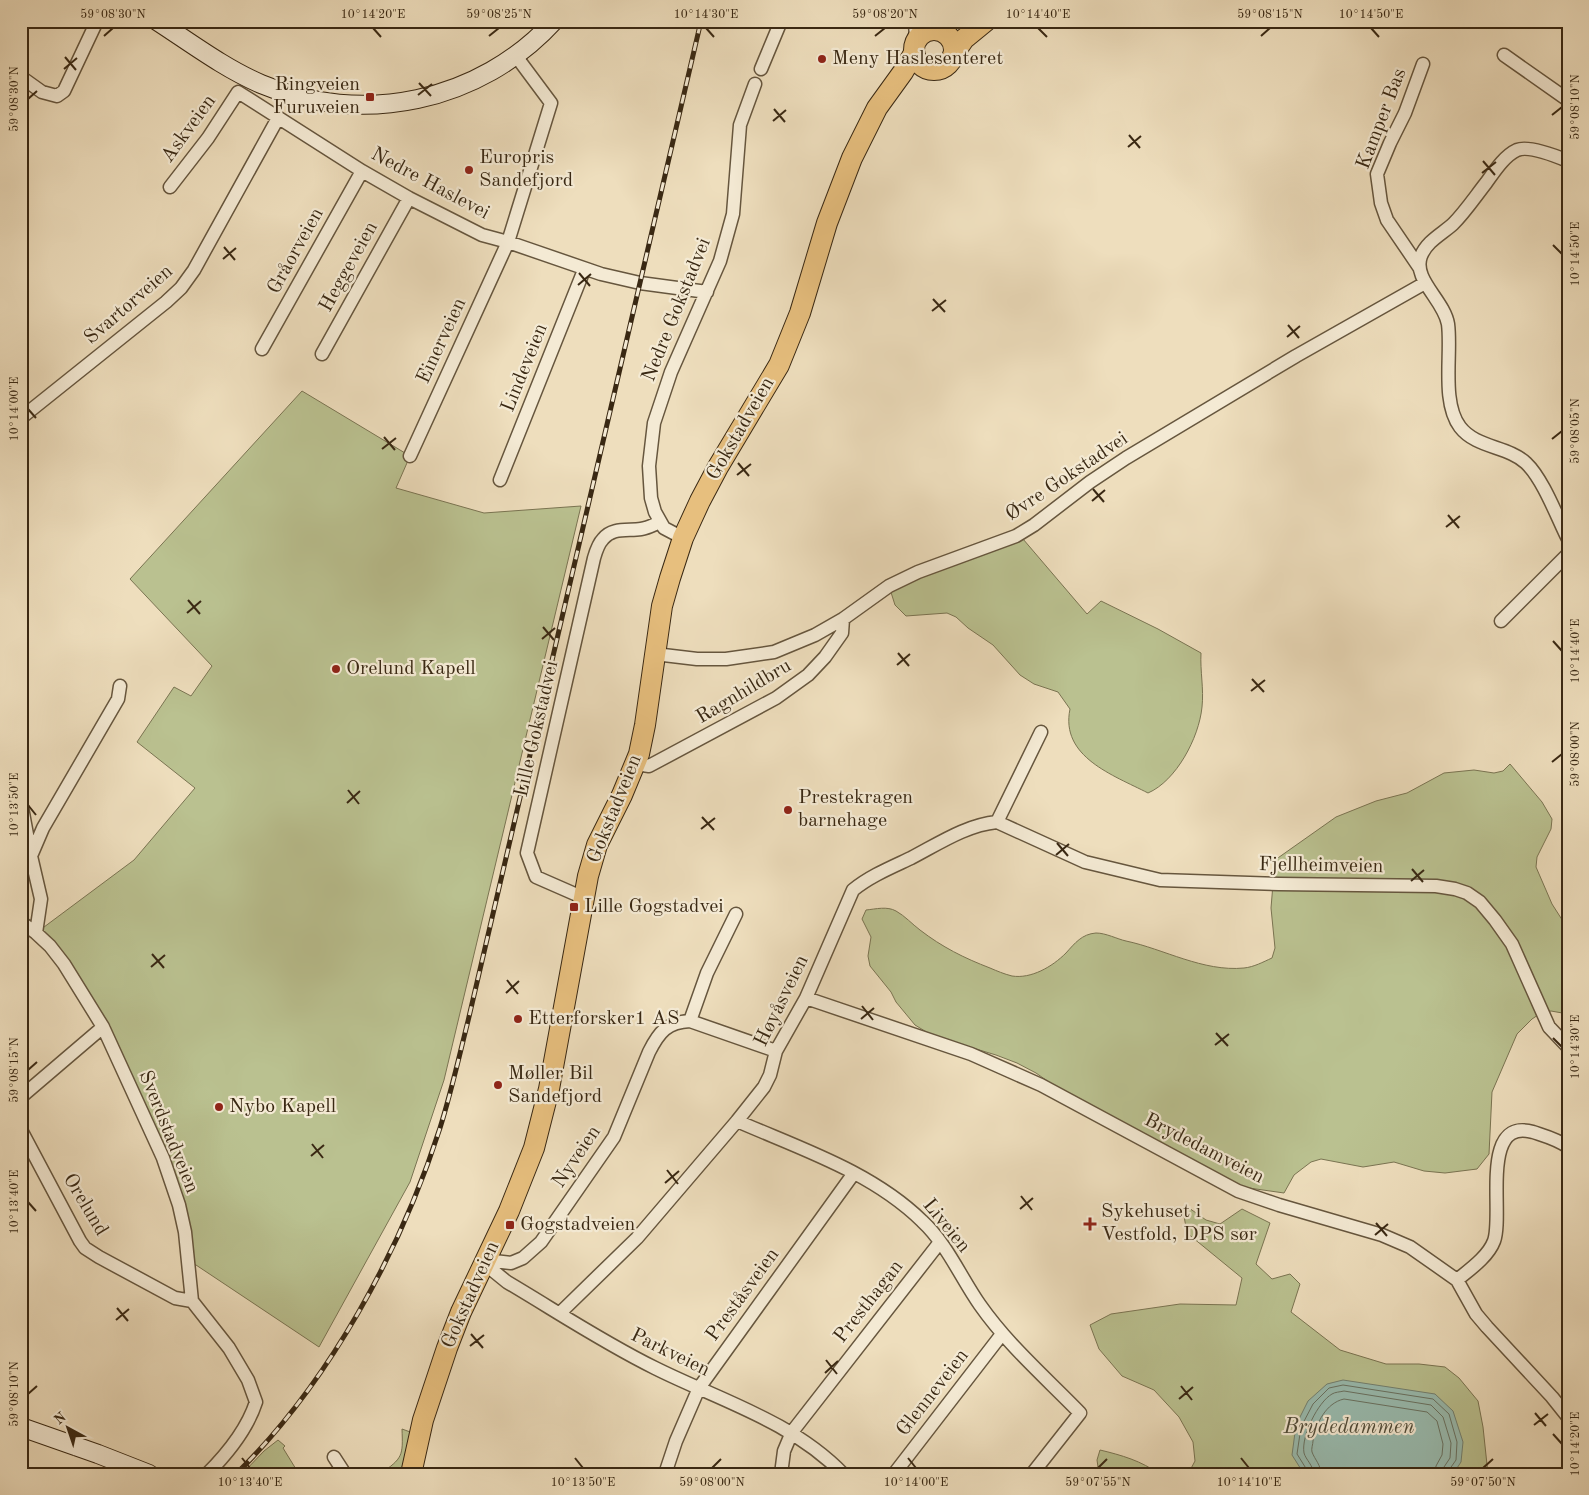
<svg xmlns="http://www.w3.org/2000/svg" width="1589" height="1495" viewBox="0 0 1589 1495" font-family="'Old Standard TT',serif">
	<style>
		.green { fill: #bac190; stroke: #7a7452 }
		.water { fill: #99bcb0; stroke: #738171 }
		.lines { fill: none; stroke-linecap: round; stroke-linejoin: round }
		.shore { stroke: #697262; stroke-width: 1 }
		.minor-casing { stroke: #66563e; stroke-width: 15 }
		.secondary-casing { stroke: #392813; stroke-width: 20 }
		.primary-casing { stroke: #392813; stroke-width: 22 }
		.minor { stroke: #f4ead4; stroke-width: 12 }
		.secondary { stroke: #f4ead4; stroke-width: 18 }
		.primary { stroke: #e7bf7e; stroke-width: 20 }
		.rail-casing { stroke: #392813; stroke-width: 5 }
		.rail { stroke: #f4ead4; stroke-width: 3; stroke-dasharray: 9; stroke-linecap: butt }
		.ticks { fill: none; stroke: #392813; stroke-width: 2 }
		.poi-dot { fill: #8f2418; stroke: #f4ead4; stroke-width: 2 }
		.labels { text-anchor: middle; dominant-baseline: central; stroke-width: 4.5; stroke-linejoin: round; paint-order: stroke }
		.poi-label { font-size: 20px; fill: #392813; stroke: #f4ead4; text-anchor: start }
		.street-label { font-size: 20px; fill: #392813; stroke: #f4ead4 }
		.water-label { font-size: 21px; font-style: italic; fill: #514d3a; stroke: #f4ead4 }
		.neatline { fill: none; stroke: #392813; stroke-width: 2 }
		.ticks-label { font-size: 12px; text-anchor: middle; fill: #392813 }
	</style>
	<rect width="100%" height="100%" fill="#eedebd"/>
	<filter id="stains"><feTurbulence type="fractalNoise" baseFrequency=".004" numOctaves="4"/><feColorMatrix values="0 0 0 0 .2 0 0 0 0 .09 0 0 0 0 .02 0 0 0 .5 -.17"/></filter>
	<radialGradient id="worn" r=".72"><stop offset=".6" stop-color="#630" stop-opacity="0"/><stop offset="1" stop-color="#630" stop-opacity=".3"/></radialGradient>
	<path class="green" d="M302 391 410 456 396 488 484 513 581 506 444 1080 410 1182 319 1347 187 1259 179 1205 103 1027 36 933 134 860 195 788 137 742 174 687 191 696 212 666 130 579Z
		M1023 539 1087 614 1101 601 1158 629 1201 653C1200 671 1204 689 1202 707 1199 738 1176 781 1148 793 1113 775 1060 757 1070 709L1058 692 1034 684 1020 675 993 645 968 628 956 617 947 613 906 616 895 605 889 586 972 552Z
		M1510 764 1542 802 1552 819 1551 829 1537 857 1536 867 1552 904 1568 929V1014L1551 1011 1541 1013 1532 1019 1517 1034 1492 1092 1489 1154 1477 1169 1445 1173 1424 1171 1394 1162 1363 1167 1321 1159 1311 1162 1294 1175 1284 1193 1242 1187 1063 1092 1036 1073 1017 1063 996 1055 933 1036 915 1025 896 1002 891 992 870 966 868 956 871 937 862 919 866 910C876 909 887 906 896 911 905 916 912 924 920 930 942 947 964 958 990 968 997 971 1004 974 1012 976 1031 979 1052 967 1066 953 1075 943 1082 934 1096 933 1106 933 1117 939 1126 941 1164 949 1203 972 1244 968 1254 967 1263 962 1272 958L1275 948 1271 908 1275 860 1336 817 1376 801 1407 793 1444 773 1474 770 1494 773 1503 771Z
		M1189 1208 1206 1220 1220 1224 1242 1209 1270 1223 1256 1264 1272 1279 1290 1274 1300 1284 1291 1312 1340 1350 1386 1364H1419L1445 1367 1459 1378 1478 1401 1483 1427 1488 1474H1188L1195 1461 1193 1442 1179 1417 1154 1390 1122 1376 1099 1349 1090 1325 1111 1314 1180 1304 1236 1305 1242 1278 1187 1233 1184 1216Z
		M402 1429 413 1433 404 1474H380C403 1458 403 1456 402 1429Z
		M278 1440 285 1446 283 1448 299 1474H242L264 1451Z
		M1100 1450C1121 1455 1142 1461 1159 1474H1099L1097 1460Z"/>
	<path class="water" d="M1343 1380 1435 1394 1453 1411 1463 1442 1461 1462 1453 1474H1304L1292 1455 1296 1425 1308 1401 1327 1384Z"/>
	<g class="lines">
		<path class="shore" d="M1307 1474V1470L1297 1454 1301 1427 1313 1404 1329 1388 1343 1385 1433 1399 1449 1414 1457 1442 1456 1460 1449 1470V1474
			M1314 1474C1313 1465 1306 1460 1304 1453 1301 1436 1318 1402 1332 1394 1335 1392 1340 1392 1344 1391L1431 1405 1443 1417 1451 1443 1450 1458 1444 1467 1443 1474
			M1321 1474C1321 1465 1315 1460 1312 1452 1311 1449 1313 1444 1313 1441 1316 1423 1326 1403 1344 1399L1427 1412 1437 1421 1443 1444 1442 1455 1436 1466 1435 1474"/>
		<defs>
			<path id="minor" d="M915 21 916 41
				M930 21 937 30
				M1504 55 1568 100
				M761 69 781 21
				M21 77 42 92 57 96 64 91 97 21
				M1568 161C1556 156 1529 145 1517 150 1504 156 1494 172 1486 183 1475 197 1465 212 1453 224 1442 234 1427 241 1421 256 1412 279 1444 300 1448 324 1452 353 1441 402 1460 427 1476 448 1508 446 1526 463 1543 479 1557 517 1568 539
				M170 187 208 138 238 92 362 171 409 198 482 235 508 242 601 274 640 283 707 292
				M1419 267 1387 220 1381 203 1377 174 1390 143 1405 113 1423 64
				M262 349 362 171
				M322 354 409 198
				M21 418 166 302 181 288 194 270 278 118
				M410 456 508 242 551 103 516 56
				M500 480 584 270
				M683 538 664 528 655 512 651 498 649 466 654 423 671 372 720 261 733 214 740 125 755 84
				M1501 621 1568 554
				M655 654 697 659H726L774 652 815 635 843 619 889 586 918 572 1016 536 1034 525 1090 482 1126 458 1296 356 1425 283
				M636 764 649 766 776 698 808 675 825 657 842 633 843 619
				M21 802 31 856 41 899 36 933
				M997 822 1085 862 1160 880 1279 884 1436 886 1455 889 1467 893 1480 902 1495 920 1512 944 1549 1027 1568 1047
				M997 822 1041 732
				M31 856 43 828 118 699 120 686
				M584 898 536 877 527 853 594 558C596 551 598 544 603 539 612 527 628 531 641 529 648 528 653 525 660 522
				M21 922 36 933 50 946 64 964 103 1027 163 1158 179 1205 185 1232 192 1301 229 1348 248 1380 256 1402C247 1430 228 1453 207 1474
				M806 998 971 1054 1041 1085 1238 1191 1279 1205 1382 1235 1410 1247 1457 1280 1476 1314 1487 1327 1552 1397 1568 1417
				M690 1021 707 973 736 914
				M21 1097 103 1027
				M737 1121C801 1149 872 1172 922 1221 947 1244 961 1278 980 1305 1008 1345 1046 1378 1080 1413L1032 1474
				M21 1130 80 1241 85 1248 99 1257 175 1298 192 1301
				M485 1260 511 1263 523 1258 541 1242 614 1137 649 1052C659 1032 667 1022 690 1021L776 1051
				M485 1260 491 1269 507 1282C556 1311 604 1343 655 1368 719 1400 792 1421 843 1474
				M1457 1280C1469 1270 1488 1257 1494 1241 1504 1214 1479 1117 1533 1132 1545 1136 1557 1139 1568 1147
				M560 1313 637 1238 737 1121 764 1087 770 1075 776 1051 806 998 853 890C870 876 892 867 911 858 938 844 966 825 997 822
				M334 1457 345 1474
				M665 1474 676 1441 699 1388 854 1173
				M781 1474 784 1451 792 1432 940 1242
				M894 1474 1002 1334"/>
			<path id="secondary" d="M157 21C191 43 224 68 261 84 362 127 480 102 554 21
				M21 1427 98 1454 149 1474"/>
			<path id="primary" d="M914 50a20 20 0 1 1 40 0a20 20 0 1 1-40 0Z
				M953 55 964 39 986 21
				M411 1474 423 1420 447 1348 461 1312 509 1211 534 1148 549 1089 588 876 597 845 622 795 639 754 645 725 662 606 670 578 683 538 700 501 718 467 779 365 800 313 827 223 852 158 877 108 903 72 914 53"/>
		</defs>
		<use href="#minor" class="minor-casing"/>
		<use href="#secondary" class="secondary-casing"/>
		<use href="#primary" class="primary-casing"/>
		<use href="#minor" class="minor"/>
		<use href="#secondary" class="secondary"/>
		<use href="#primary" class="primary"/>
		<defs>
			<path id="rail" d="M236 1474C329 1383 401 1250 440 1128 451 1093 459 1057 468 1021L701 21"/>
		</defs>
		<use href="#rail" class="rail-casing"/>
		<use href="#rail" class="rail"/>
	</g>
	<path class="ticks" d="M373 28 381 37M706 28 714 37M1038 28 1047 37M1371 28 1379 37M104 36 113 28M489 36 499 28M875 36 885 28M1261 36 1270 28M65 57 76 70M64 69 77 58M419 83 431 96M418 95 432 84M28 99 37 91M774 109 785 122M1552 115 1562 107M773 121 786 110M1129 135 1140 148M1128 147 1141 136M1483 161 1495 175M1482 173 1496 162M1553 245 1562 254M224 247 235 260M223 259 236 248M579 273 590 286M578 285 591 274M933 299 945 312M932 311 946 300M1288 325 1299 338M1287 337 1300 326M28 409 36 418M384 437 395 450M1552 439 1562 431M382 449 396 438M738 463 749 476M737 475 751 464M1093 489 1104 502M1092 501 1105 490M1448 515 1459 528M1446 527 1460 516M188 600 200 614M187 613 201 601M543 627 554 640M542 639 555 628M1553 641 1562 651M898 653 909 666M897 665 910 654M1252 679 1264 692M1251 691 1265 680M1552 762 1562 754M348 790 359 804M347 803 360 791M28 805 36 815M702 817 714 830M701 829 715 818M1057 843 1068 856M1056 855 1069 844M1412 869 1423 882M1411 881 1424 870M152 954 164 968M151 967 165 955M507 980 518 994M506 993 519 981M862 1006 873 1020M861 1019 874 1008M1216 1033 1228 1046M1553 1038 1562 1047M1215 1045 1229 1034M28 1070 37 1062M312 1144 323 1158M311 1156 324 1145M667 1170 678 1184M665 1183 679 1171M1021 1196 1032 1210M28 1202 36 1211M1020 1209 1033 1198M1376 1223 1387 1236M1375 1235 1388 1224M117 1308 128 1321M116 1320 129 1309M471 1334 483 1348M470 1346 484 1335M826 1360 837 1374M825 1373 838 1361M1181 1386 1192 1400M28 1394 37 1386M1179 1399 1193 1387M1535 1413 1546 1426M1534 1425 1548 1414M1553 1434 1562 1444M242 1458 250 1468M575 1458 583 1468M908 1458 916 1468M1241 1458 1249 1468M712 1468 721 1459M1098 1468 1107 1459M1483 1468 1493 1459"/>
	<g class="poi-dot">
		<circle cx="822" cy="59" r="5"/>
		<rect x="365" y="92" width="10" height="10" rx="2.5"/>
		<circle cx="469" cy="170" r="5"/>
		<circle cx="336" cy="669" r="5"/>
		<circle cx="788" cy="810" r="5"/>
		<rect x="569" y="902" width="10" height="10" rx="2.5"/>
		<circle cx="518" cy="1019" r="5"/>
		<circle cx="498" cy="1085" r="5"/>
		<circle cx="219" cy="1107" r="5"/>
		<path d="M1087.5 1216.5h5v5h5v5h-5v5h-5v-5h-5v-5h5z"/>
		<rect x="505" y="1220" width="10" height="10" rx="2.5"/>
	</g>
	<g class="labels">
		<g class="poi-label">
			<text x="832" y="59">Meny Haslesenteret</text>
			<text x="360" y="85" text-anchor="end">Ringveien<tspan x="360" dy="23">Furuveien</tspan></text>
			<text x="479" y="158">Europris<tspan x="479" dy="23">Sandefjord</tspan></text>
			<text x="346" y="669">Orelund Kapell</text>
			<text x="798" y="798">Prestekragen<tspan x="798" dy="23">barnehage</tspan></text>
			<text x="584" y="907">Lille Gogstadvei</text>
			<text x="528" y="1019">Etterforsker1 AS</text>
			<text x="508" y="1074">Møller Bil<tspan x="508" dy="23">Sandefjord</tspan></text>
			<text x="229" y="1107">Nybo Kapell</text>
			<text x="1101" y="1212">Sykehuset i<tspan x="1101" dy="23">Vestfold, DPS sør</tspan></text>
			<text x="520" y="1225">Gogstadveien</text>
		</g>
		<g class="street-label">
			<text transform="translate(1382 119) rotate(-69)">Kamper Bas</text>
			<text transform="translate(189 129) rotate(-54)">Askveien</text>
			<text transform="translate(430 184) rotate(28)">Nedre Haslevei</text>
			<text transform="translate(296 251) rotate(-61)">Gråorveien</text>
			<text transform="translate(349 267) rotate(-61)">Heggeveien</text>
			<text transform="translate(129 305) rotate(-41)">Svartorveien</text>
			<text transform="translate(677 310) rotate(-68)">Nedre Gokstadvei</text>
			<text transform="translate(442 341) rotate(-65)">Einerveien</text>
			<text transform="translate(525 368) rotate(-68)">Lindeveien</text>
			<text transform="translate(741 429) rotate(-60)">Gokstadveien</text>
			<text transform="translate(1067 477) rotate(-34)">Øvre Gokstadvei</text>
			<text transform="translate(744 692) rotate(-31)">Ragnhildbru</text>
			<text transform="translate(537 729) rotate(-77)">Lille Gokstadvei</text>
			<text transform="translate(615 809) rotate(-68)">Gokstadveien</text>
			<text transform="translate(1321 866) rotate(1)">Fjellheimveien</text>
			<text transform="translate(782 1001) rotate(-64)">Høyåsveien</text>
			<text transform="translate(168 1132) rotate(68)">Sverdstadveien</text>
			<text transform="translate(1204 1149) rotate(27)">Brydedamveien</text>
			<text transform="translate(577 1157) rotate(-56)">Nyveien</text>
			<text transform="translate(85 1205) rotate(59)">Orelund</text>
			<text transform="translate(946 1226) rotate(51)">Liveien</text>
			<text transform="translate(471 1295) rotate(-66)">Gokstadveien</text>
			<text transform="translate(743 1295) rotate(-54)">Preståsveien</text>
			<text transform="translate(869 1302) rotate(-52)">Presthagan</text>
			<text transform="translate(670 1353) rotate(26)">Parkveien</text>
			<text transform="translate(933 1393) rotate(-52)">Glenneveien</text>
		</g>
		<g class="water-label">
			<text x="1349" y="1427">Brydedammen</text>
		</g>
	</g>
	<rect width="1589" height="1495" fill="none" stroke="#eedebd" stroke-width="55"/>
	<g transform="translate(68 1428) rotate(320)" stroke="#f4ead4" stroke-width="4" paint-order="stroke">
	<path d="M0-4L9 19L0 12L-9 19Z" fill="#392813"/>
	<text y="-8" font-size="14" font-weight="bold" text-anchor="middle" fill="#392813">N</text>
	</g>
	<rect x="28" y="28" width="1534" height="1440" class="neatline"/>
	<g class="ticks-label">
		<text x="113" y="18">59°08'30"N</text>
		<text x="373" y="18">10°14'20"E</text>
		<text x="499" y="18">59°08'25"N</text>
		<text x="706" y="18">10°14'30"E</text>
		<text x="885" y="18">59°08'20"N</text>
		<text x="1038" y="18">10°14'40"E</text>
		<text x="1270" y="18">59°08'15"N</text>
		<text x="1371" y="18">10°14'50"E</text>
		<text transform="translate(14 99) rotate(-90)" y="4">59°08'30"N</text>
		<text transform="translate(1575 107) rotate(-90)" y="4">59°08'10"N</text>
		<text transform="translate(1575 254) rotate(-90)" y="4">10°14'50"E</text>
		<text transform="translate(14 409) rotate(-90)" y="4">10°14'00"E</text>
		<text transform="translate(1575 431) rotate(-90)" y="4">59°08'05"N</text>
		<text transform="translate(1575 651) rotate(-90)" y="4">10°14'40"E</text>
		<text transform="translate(1575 754) rotate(-90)" y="4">59°08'00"N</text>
		<text transform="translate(14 805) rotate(-90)" y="4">10°13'50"E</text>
		<text transform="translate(1575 1047) rotate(-90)" y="4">10°14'30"E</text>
		<text transform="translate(14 1070) rotate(-90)" y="4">59°08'15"N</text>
		<text transform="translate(14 1202) rotate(-90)" y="4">10°13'40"E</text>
		<text transform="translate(14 1394) rotate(-90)" y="4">59°08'10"N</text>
		<text transform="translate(1575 1444) rotate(-90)" y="4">10°14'20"E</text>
		<text x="250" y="1486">10°13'40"E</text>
		<text x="583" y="1486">10°13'50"E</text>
		<text x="712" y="1486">59°08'00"N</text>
		<text x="916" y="1486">10°14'00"E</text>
		<text x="1098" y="1486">59°07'55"N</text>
		<text x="1249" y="1486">10°14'10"E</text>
		<text x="1483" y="1486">59°07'50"N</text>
	</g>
	<rect width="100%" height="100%" filter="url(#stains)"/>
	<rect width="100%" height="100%" fill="url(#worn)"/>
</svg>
